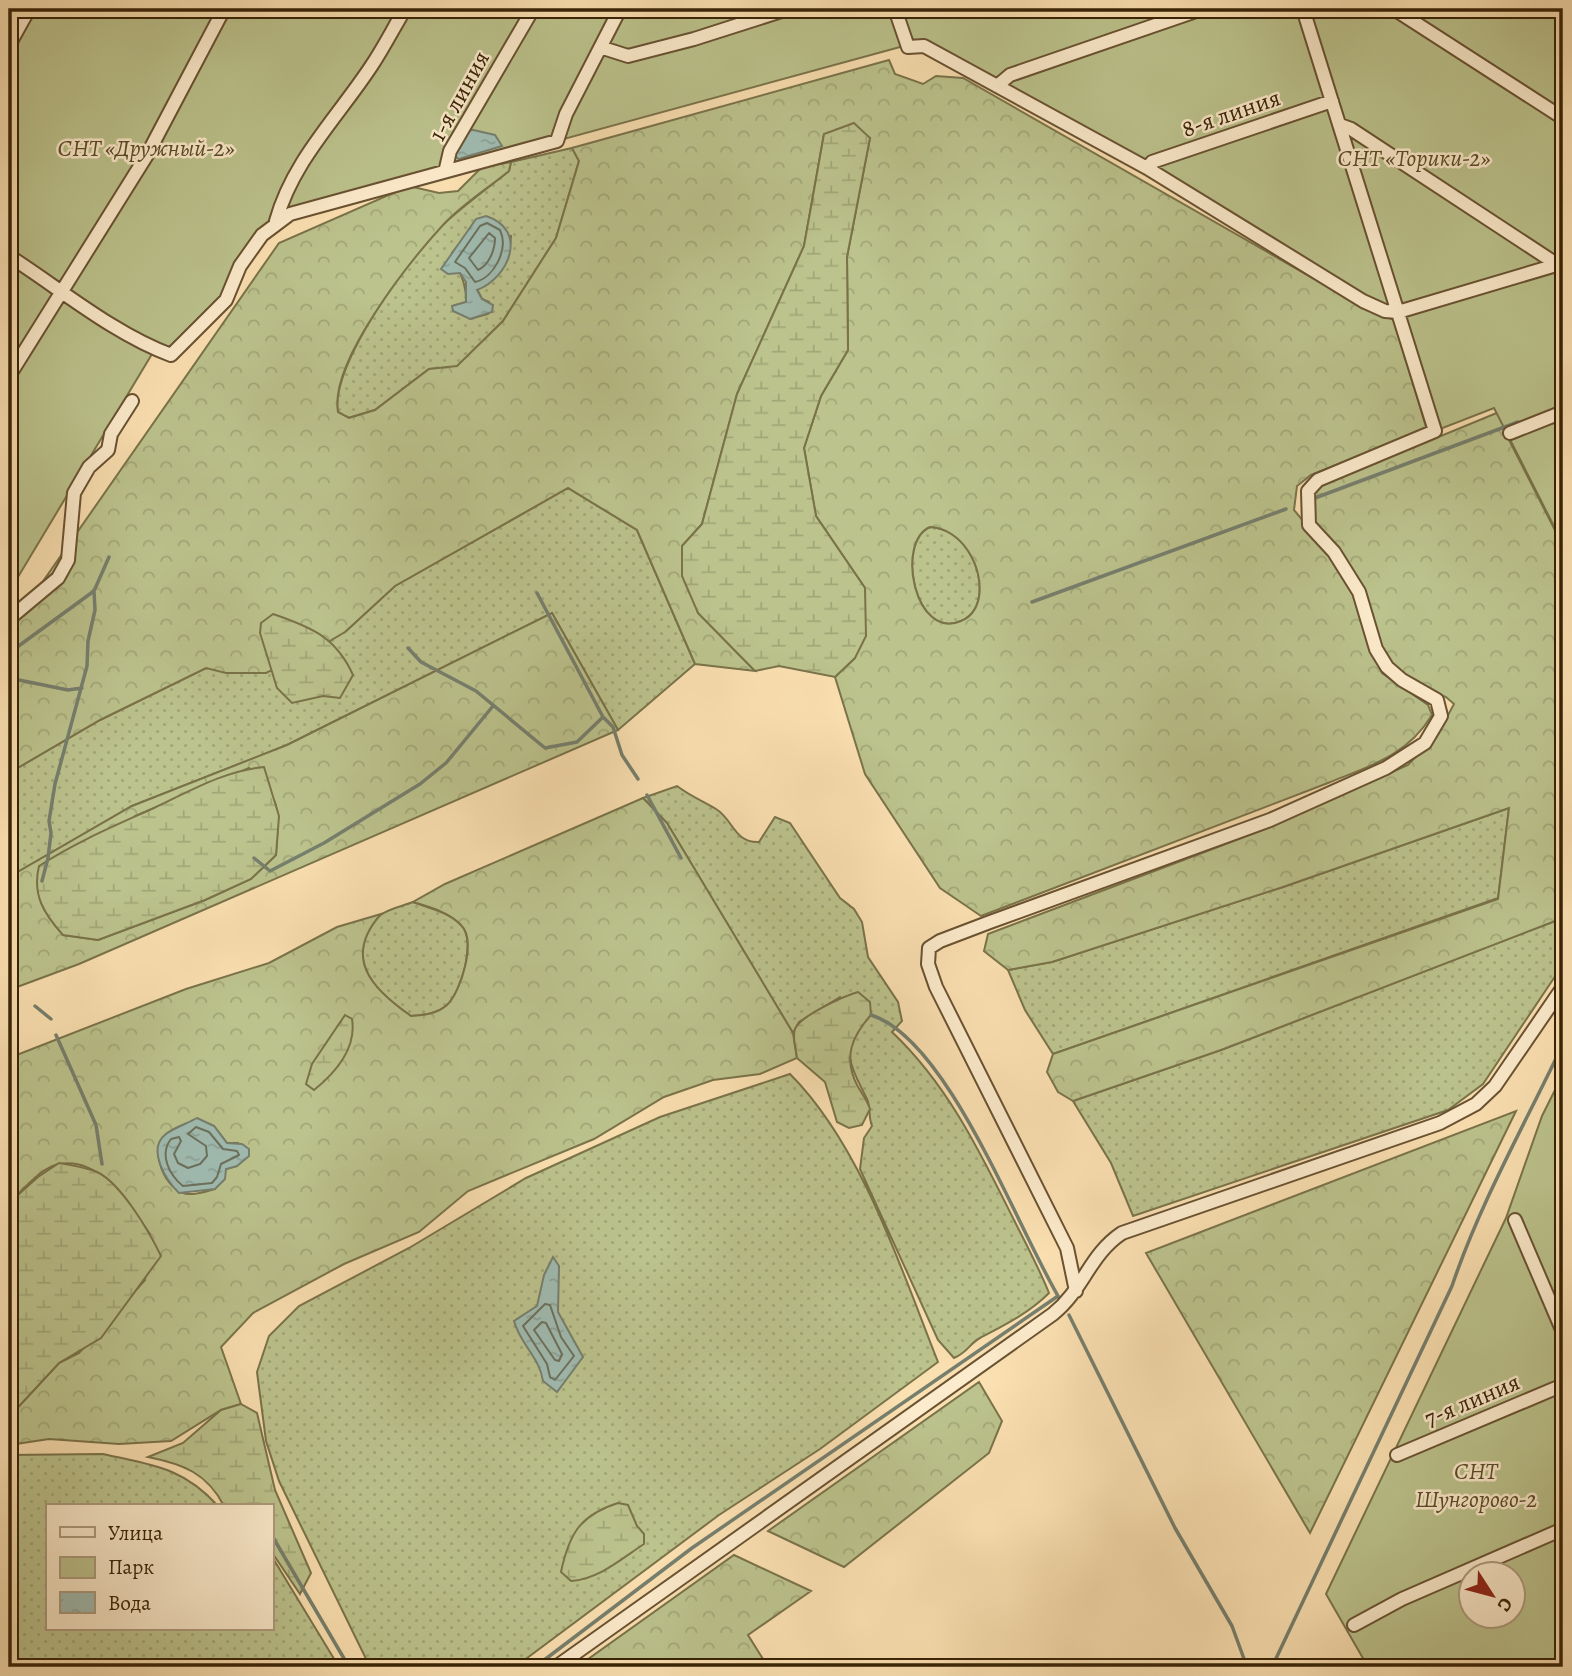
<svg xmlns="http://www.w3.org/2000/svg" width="1572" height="1676" viewBox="0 0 1572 1676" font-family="Alegreya,serif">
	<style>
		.grass { fill: url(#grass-dots); stroke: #7a734a; stroke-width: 2; fill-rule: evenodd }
		.forest { fill: url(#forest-crowns); stroke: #7a734a; stroke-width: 2; fill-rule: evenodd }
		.wetland { fill: url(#wetland-marsh); stroke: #7a734a; stroke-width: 2 }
		.green { fill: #bcc38d; stroke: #7a734a; stroke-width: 2; fill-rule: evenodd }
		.water { fill: url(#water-ripples); stroke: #767f6e; stroke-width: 2 }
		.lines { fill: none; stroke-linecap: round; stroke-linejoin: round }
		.shore { stroke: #6c705c; stroke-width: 2 }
		.stream { stroke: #767f6e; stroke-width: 3.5 }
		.minor-casing { stroke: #695232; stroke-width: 16 }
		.minor { stroke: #fcebcc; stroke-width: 12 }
		.labels { text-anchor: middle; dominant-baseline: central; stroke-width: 5; stroke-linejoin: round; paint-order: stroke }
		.street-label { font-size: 24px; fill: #382307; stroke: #fcebcc }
		.park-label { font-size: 24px; font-style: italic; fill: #594b28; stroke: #fcebcc }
	</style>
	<defs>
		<pattern id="grass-dots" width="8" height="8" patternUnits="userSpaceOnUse" patternTransform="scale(1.75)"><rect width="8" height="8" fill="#bcc38d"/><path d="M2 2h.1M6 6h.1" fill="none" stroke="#a2a778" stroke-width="1.8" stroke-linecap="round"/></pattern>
		<pattern id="forest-crowns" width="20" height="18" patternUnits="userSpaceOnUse" patternTransform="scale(1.75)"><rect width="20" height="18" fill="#bcc38d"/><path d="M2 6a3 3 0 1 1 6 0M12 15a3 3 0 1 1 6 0" fill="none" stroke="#a2a778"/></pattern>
		<pattern id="wetland-marsh" width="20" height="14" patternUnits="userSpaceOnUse" patternTransform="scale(1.75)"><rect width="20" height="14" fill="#bcc38d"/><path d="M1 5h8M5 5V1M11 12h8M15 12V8" fill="none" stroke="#a2a778"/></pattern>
		<pattern id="water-ripples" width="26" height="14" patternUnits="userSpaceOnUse" patternTransform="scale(1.75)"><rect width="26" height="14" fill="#a0bcb2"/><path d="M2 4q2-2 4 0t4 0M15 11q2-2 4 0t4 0" fill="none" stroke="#8ba198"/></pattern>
	</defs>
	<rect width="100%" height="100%" fill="#fbe0b1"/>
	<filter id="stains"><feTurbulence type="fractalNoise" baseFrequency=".00286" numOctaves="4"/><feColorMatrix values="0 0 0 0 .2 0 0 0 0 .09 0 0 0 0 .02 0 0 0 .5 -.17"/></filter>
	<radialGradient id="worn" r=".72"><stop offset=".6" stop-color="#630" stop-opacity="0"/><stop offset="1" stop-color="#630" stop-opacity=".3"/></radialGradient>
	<path class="grass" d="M572 148 579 161 556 238 503 321 457 367 429 369 375 410 348 418 338 412C329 366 412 253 446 222 466 204 488 188 509 171L511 162ZM511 236C510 262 497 274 477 289L482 299 489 302 488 314 470 319 453 306 466 302C467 284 459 271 452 253L463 239Z
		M568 488 637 530 695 664 618 730 552 613 287 745 132 806 9 877V773L100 720 206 668 345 632 395 586Z
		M930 527C961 528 984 566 979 597 977 608 971 617 961 621 915 641 895 542 930 527Z
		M677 786C690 796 703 801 716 809 733 819 734 843 759 842L775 817 790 823 840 898 854 909 862 922 868 957 898 1002 902 1021 892 1032C948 1085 980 1152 1014 1220 1026 1244 1039 1268 1049 1293 1029 1313 1005 1325 980 1338 969 1344 968 1352 954 1358L938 1340 860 1169 864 1138 872 1126C868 1116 871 1108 867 1099 854 1072 840 1055 860 1027L840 997 799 1022 793 1033 667 823 643 798Z
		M1509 808 1498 898 1053 1054 1025 1010 1008 970 1052 962 1283 887Z
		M413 902C429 908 448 912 461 925 477 940 461 992 447 1005 437 1014 424 1015 411 1016 384 997 352 972 366 935 369 927 375 918 382 914 391 908 403 906 413 902Z
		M1563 918 1560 969 1483 1084 1448 1110 1133 1216 1111 1163 1073 1101 1221 1050Z
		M790 1074C862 1146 901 1269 938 1362L820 1449 719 1515 515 1667H370L279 1481 266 1441 257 1372 269 1336 299 1306 409 1248 526 1178 660 1117Z
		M103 1454C152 1465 183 1467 218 1506H47V1629H271V1555L339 1667H9V1455Z"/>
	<path class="forest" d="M889 60 895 74 923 84 936 76 963 78 1360 305 1394 320 1427 430 1311 475 1297 486 1294 510 1331 555 1355 594 1382 673 1428 705 1432 715C1407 756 1370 766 1328 783L981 916 940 888 865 774 835 677 855 658 865 588 816 516 804 448 821 396 848 350 847 257 870 138 824 134 804 246 737 394 702 524 682 546 698 613 755 671 695 664 637 530 568 488 395 586 345 632 316 649 266 673H226L206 668 100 720 9 773V630L279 243 409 186 439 193 458 191 482 167 511 162 509 171C487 189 461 205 443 225 410 261 329 362 338 412L349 418 375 410 429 369 457 366 503 321 556 238 579 161 572 148ZM930 527C961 528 984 566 979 597 977 608 971 617 961 621 915 641 895 542 930 527Z
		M1550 391 1508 438 1563 546V918L1221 1050 1073 1101 1058 1092 1047 1072 1053 1054 1498 899 1509 808 1283 887 1052 962 1008 970 984 951 988 934 1268 828 1408 765 1439 732 1454 704 1446 697 1403 678 1379 648 1368 611 1312 524 1310 492 1320 483 1426 438 1441 436Z
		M552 613 618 730 79 964 9 990V877L132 806 287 745ZM249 768C283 805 279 806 276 855L251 879 205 900 98 940 63 935 135 816Z
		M643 798 667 823 793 1033 797 1058 760 1074 713 1080 664 1097 594 1139 468 1191 419 1232 344 1264 253 1313 221 1347 241 1404 221 1410 171 1441 119 1444 49 1439 9 1445V1417L59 1363 79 1353 145 1280 150 1234C129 1206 102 1157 60 1164 42 1166 22 1191 9 1203V1058L186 989 269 963 337 927 381 914C342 958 372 989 411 1016 424 1015 437 1014 447 1005 461 992 477 940 461 925 449 912 429 907 413 902L445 884ZM200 1120 214 1126 227 1143H238L237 1166 226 1169 215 1189C207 1191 196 1195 187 1194 165 1190 149 1152 165 1135 172 1128 190 1122 200 1120Z
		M1516 1111 1310 1533 1146 1253Z
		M979 1382 1002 1421 989 1453 844 1567 768 1531Z
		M734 1555 811 1591 748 1635 768 1667H577Z"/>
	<path class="wetland" d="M854 123 870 138 847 257 848 350 821 396 804 448 816 516 865 588 866 636 855 658 835 677 779 666 755 671 698 613 682 576V546L702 524 737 394 804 246 824 134Z
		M273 614C311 627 336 637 353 675L340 698 323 696 292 703 277 688 260 633 261 623Z
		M264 767 279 816 276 855 251 879 205 900 98 940 63 935C44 914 32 895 39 866 78 841 112 827 154 808 188 792 226 770 264 767Z
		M858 992 870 1002 871 1015C852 1036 843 1057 857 1085 862 1094 867 1100 870 1109L862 1125 849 1128 837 1122 825 1082 797 1058C796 1049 792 1037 795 1029 800 1016 844 996 858 992Z
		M345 1015 352 1019C357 1049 335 1073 314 1090L306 1084 312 1064Z
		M59 1163C72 1165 85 1167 97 1172 121 1183 150 1233 161 1256L101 1338 59 1363 9 1417V1203L38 1177Z
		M241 1404 257 1413 275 1490 311 1573 300 1594 271 1551V1506H224C207 1473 183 1464 148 1457L183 1443 221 1410Z
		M618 1503 628 1505 637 1526 644 1534V1544C621 1559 599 1579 571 1581L561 1572C569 1534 580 1515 618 1503Z"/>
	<path class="green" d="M9 9H1563V544L1494 408 1435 431 1398 312 1293 259 925 46 900 47 290 214 262 235 226 300 171 355 155 349 9 592Z
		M1563 1074V1667H1368L1326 1594 1506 1218 1542 1116ZM1470 1574H1512V1616H1470Z"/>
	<path class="water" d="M469 129 495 135 502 146 459 159 454 156Z
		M486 216C529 230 509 278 477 290L482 299 493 305 492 312 470 319 453 311 452 306 466 302V282L460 273 448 274 441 269 476 219Z
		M197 1118 214 1126 227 1143 242 1144 249 1149V1156L237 1166 226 1169 225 1179 215 1189 179 1193C166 1180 146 1149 166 1134 174 1128 188 1123 197 1118Z
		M553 1257 559 1266 558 1312 583 1357 557 1392 543 1381C540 1358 520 1344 514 1321L537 1306 544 1275Z"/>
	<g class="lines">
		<path class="shore" d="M487 223 500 230C509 249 494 278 475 282L465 268 455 262 480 226Z
			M489 233 495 238C495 250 489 265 478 270L469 258Z
			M196 1127 209 1132 223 1149 237 1151 239 1155 221 1164 217 1177 212 1183 183 1186C169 1175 159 1154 171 1139L179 1137 181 1141 174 1154 178 1163 188 1168 200 1164 207 1156 206 1146 188 1134Z
			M545 1304 550 1305 561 1337 574 1356 555 1380 550 1377 547 1364 523 1326Z
			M542 1322 546 1323 562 1354 559 1361 555 1360 534 1330Z"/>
		<path class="stream" d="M1315 498 1518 422
			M537 593 603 717 613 727 622 755 638 779
			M1032 602 1286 509
			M408 648 421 662 476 691 545 748 577 742 603 717
			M9 653 94 591
			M9 678 68 690 82 688
			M647 795 681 858
			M254 858 270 871 324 843 420 784 446 763 493 706
			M42 881 48 858 51 833 49 821 55 784 87 666 88 641 95 610 94 591 109 557
			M35 1006 51 1019
			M871 1015C949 1039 1018 1231 1061 1301
			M56 1035 96 1125 102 1164
			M1069 1315 1175 1528 1232 1626 1247 1667
			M271 1534 349 1667
			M535 1667 692 1548 1058 1296
			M1272 1667 1452 1286C1480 1203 1525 1124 1563 1044"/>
		<defs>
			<path id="minor" d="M895 9 908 47 924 46 1147 168 1363 301 1385 311 1398 312 1563 263
				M1394 9 1563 118
				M9 45 29 9
				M603 48 628 56 694 39 788 9
				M997 86 1010 75 1202 9
				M1340 125 1351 129 1558 265
				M446 168 450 151 533 9
				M1147 168 1152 162 1332 101
				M276 221C293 160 338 117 372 65 384 47 394 27 405 9
				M9 256C59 288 114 334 171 355L226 300 240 266 262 235 290 214 557 141 566 114 620 9
				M9 376 147 155 224 9
				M1510 433 1563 412
				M9 619 58 578 68 560 74 493 89 467 108 450 111 434 132 401
				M1515 1220 1563 1332
				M1076 1291 1067 1248 936 987 928 964 929 948 940 941 990 922 1270 820 1386 768 1425 743 1441 716 1437 700 1402 680 1387 667 1376 649 1359 592 1334 552 1309 525 1308 491 1318 480 1435 431 1303 9
				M1397 1455 1563 1385
				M1354 1625 1402 1599 1563 1529
				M556 1667 1053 1314C1084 1289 1089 1255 1122 1233L1440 1123 1476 1104 1495 1086 1563 987"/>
		</defs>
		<use href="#minor" class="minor-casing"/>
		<use href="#minor" class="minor"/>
	</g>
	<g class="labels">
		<g class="street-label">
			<text transform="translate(459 96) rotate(-61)">1-я линия</text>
			<text transform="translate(1231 113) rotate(-19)">8-я линия</text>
			<text transform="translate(1472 1400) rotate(-23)">7-я линия</text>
		</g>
		<g class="park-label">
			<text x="146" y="148">СНТ «Дружный-2»</text>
			<text x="1414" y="158">СНТ «Торики-2»</text>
			<text x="1476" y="1471">СНТ<tspan x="1476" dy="28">Шунгорово-2</tspan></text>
		</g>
	</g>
	<rect width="1572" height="1676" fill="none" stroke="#fbe0b1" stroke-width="35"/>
	<rect x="10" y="10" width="1551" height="1655" fill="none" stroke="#382307" stroke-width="3.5"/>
	<rect x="18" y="18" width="1537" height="1641" fill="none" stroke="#382307" stroke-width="2"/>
	<rect x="46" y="1504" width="228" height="126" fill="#fcebcc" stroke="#ae9b7d" stroke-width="2"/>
	<rect x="60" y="1527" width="35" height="10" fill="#fcebcc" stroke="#ae9b7d" stroke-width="2"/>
	<text x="108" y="1540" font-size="21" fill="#382307">Улица</text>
	<rect x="60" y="1557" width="35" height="21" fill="#bcc38d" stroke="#ae9b7d" stroke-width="2"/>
	<text x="108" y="1574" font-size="21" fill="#382307">Парк</text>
	<rect x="60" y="1592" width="35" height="21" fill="url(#water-ripples)" stroke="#ae9b7d" stroke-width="2"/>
	<text x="108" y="1610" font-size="21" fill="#382307">Вода</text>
	<g transform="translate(1492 1595) rotate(126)"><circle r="33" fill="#fcebcc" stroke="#ae9b7d" stroke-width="2"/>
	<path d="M0-5L12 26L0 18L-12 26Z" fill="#8f2418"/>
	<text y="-10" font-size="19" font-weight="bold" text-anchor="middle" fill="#382307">С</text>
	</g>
	<rect width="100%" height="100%" filter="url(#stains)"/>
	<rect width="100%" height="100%" fill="url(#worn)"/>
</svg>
